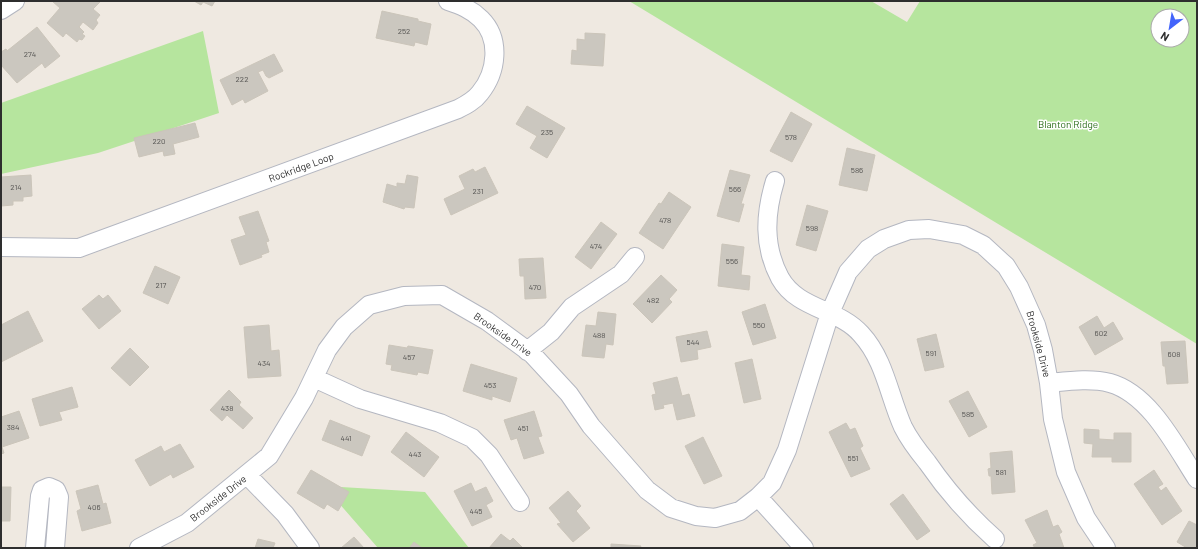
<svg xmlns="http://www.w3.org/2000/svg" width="1198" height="549" viewBox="0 0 1198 549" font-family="Barlow,sans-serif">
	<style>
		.green { fill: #b6e59e; fill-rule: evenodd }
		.building { fill: #cbc7bf; stroke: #cbc5ba }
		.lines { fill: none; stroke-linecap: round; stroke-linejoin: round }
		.minor-casing { stroke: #b4b7c1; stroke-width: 20 }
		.minor { stroke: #fff; stroke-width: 18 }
		.labels { text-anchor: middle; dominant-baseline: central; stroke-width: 3; stroke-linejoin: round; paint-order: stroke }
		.number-label { font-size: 8px; fill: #555452 }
		.park-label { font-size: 10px; fill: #2c6e1b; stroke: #fff }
		.street-label { font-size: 10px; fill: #2e2e2e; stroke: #fff }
	</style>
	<rect width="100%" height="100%" fill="#efe9e1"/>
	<path class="green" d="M629 1H871L907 22 920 1H1197V344ZM1158 16H1182V40H1158Z
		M203 31 219 113 98 153 1 174V103Z
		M324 486 425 492 469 548H378Z"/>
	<path class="building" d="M52 1H101L93 9 100 15 96 20 98 23 93 30 83 22 79 27 84 32 82 34 85 36 82 40 79 39 77 42 66 33 63 37 47 23 60 8Z
		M194 1H215L212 6 203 2 201 5Z
		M382 11 418 19V21L431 24 427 45 415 42 414 46 376 38Z
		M37 27 60 56 45 68 42 63 17 83 1 65V52L6 49 7 51Z
		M585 33 605 34 603 66 571 64 572 50 577 51V39L585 40Z
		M274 54 283 71 269 78 266 76 263 70 258 72 268 91 245 103 243 99 232 105 220 80Z
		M527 106 565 128 547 158 530 148 537 136 516 124Z
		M791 112 812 124 792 162 770 151Z
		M195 123 199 137 173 144 175 154 164 156 163 151 139 157 134 138Z
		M847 148 875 155 867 191 839 185Z
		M485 167 498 193 451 215 444 199 465 189 459 176 473 169 475 172Z
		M730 170 750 175 741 204H744L739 222 717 216Z
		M31 175 32 196 23 197V201H13V205L1 206V177Z
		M407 175 418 177 414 208 405 207 404 209 383 202 387 184 397 187V183L405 184Z
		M669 192 691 207 663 249 639 233 659 203 661 204Z
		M807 205 828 211 816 251 796 245Z
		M258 211 269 241 266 242 269 252 261 255 262 257 240 265 231 240 246 235 239 217Z
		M601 222 617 234 591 269 575 257Z
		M722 244 744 247 741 275 750 276 749 290 718 286Z
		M543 258 546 298 525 299 524 276H520L519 259Z
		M155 266 180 277 168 304 143 293Z
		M661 275 677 290 669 299 672 302 652 323 633 304Z
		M99 295 103 299 108 295 121 311 99 329 82 309Z
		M765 304 776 338 753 345 742 312Z
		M28 311 43 341 1 362V325Z
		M598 312 616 314 613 345 606 344 604 358 582 356 586 325 596 326Z
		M1097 316 1104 328 1113 322 1123 339 1095 355 1079 327Z
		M269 325 271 351 279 350 281 376 248 378 244 327Z
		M707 331 711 347 697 350 698 359 681 362 676 337Z
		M936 334 944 367 925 371 917 339Z
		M1185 341 1188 383 1167 384 1165 366H1163L1161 342Z
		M389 345 407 348 408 346 433 350 428 374 418 372 417 375 391 370 392 365 386 364Z
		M130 348 149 367 130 386 111 368Z
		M752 359 761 399 744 403 735 363Z
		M471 364 517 378 510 402 492 396V400L463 391Z
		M677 377 682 396 689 394 695 416 677 420 673 403 663 405 664 408 655 410 652 395 656 394 653 383Z
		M72 387 78 407 59 412 62 420 40 426 32 399Z
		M229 390 241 402 239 405 253 418 243 429 227 415 222 421 210 410Z
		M968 391 987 427 969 437 949 401Z
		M19 411 29 438 2 447 4 453 1 454V417Z
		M534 411 542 436 538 437 544 453 524 459 517 438 511 440 504 420Z
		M330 420 370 436 362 456 322 440Z
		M846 423 850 430 855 428 863 446 860 448 870 469 851 477 829 432Z
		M1084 429 1099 430V439L1114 440V433H1131V462H1112V457H1092L1093 444 1084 443Z
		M406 432 439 457 424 477 391 452Z
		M703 437 722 476 704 484 685 446Z
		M180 444 194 467 173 478 171 474 150 486 135 460 161 446 164 452Z
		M1012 451 1015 492 992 494 991 476H989L988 469 991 468 990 453Z
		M311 470 349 492 338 511 327 504 324 509 297 493Z
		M1154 470 1163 484 1158 487 1161 491 1166 487 1182 511 1162 525 1134 484Z
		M471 483 475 492 486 487 493 501 486 505 492 517 472 526 454 491Z
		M98 485 103 504 106 503 111 523 82 531 77 511 81 509 76 491Z
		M1 487H11L10 521H1Z
		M568 491 581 506 576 511 590 528 573 542 557 524 561 523 549 508Z
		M903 494 930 531 917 540 890 504Z
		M1047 510 1053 527 1058 525 1062 532 1059 534 1064 548H1035L1033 545 1037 543 1025 520Z
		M1189 521 1197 525V548H1187L1177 542Z
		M501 534 510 541 513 538 523 548H489Z
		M354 537 364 548H341Z
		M258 539 275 543 273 548H255Z
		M414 542 422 548H409Z
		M611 544 641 546 640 548H611Z"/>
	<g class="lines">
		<defs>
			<path id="minor" d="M1 10 15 1
				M775 181C765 214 763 246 780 278 798 310 838 308 861 334 885 360 889 396 903 427 909 439 918 451 927 462 947 491 969 516 995 539
				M1 247 79 248 458 109C466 105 474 101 480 93 497 72 501 39 481 19 471 9 460 5 448 1
				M527 351 551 332 572 307 621 274 635 257
				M314 378 360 399 440 423 472 438 489 455 520 502
				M1049 383C1069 381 1091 378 1110 383 1150 394 1176 447 1197 479
				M247 475 285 514 310 548
				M758 497 804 548
				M35 548 40 496 42 490 49 487 56 490 59 497 55 548
				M139 548 187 523 269 456 304 398 327 350 344 327 369 305 404 296 442 295 487 321 532 354 569 394 591 426 647 490 671 508 696 516 715 518 740 511 758 497 772 483 787 450 830 313 848 272 868 249 884 239 909 230 929 229 963 235 983 245 1006 266 1019 287 1036 325 1043 350 1049 383 1053 419 1066 472 1086 518 1106 548"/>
		</defs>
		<use href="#minor" class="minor-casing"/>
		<use href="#minor" class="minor"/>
	</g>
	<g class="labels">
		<g class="number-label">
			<text x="404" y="31">252</text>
			<text x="30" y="54">274</text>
			<text x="242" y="79">222</text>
			<text x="547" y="132">235</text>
			<text x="791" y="137">578</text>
			<text x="159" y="141">220</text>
			<text x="857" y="170">586</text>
			<text x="16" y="187">214</text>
			<text x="735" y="189">566</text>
			<text x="478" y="191">231</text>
			<text x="665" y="220">478</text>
			<text x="812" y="228">598</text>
			<text x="596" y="246">474</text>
			<text x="732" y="261">556</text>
			<text x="161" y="285">217</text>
			<text x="535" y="287">470</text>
			<text x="653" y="300">482</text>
			<text x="759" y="325">550</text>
			<text x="1101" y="333">602</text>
			<text x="599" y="335">488</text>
			<text x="693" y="342">544</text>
			<text x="931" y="353">591</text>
			<text x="1174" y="354">608</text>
			<text x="409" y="357">457</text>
			<text x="264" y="363">434</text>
			<text x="490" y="385">453</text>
			<text x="227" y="408">438</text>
			<text x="968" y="414">585</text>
			<text x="13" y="427">384</text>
			<text x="523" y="428">451</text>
			<text x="346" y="438">441</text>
			<text x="415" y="454">443</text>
			<text x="853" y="458">551</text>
			<text x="1001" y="472">581</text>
			<text x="94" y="507">406</text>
			<text x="476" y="511">445</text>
		</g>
		<g class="park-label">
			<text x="1068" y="124">Blanton Ridge</text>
		</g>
		<g class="street-label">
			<text transform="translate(301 167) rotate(-20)">Rockridge Loop</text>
			<text transform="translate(503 334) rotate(35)">Brookside Drive</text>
			<text transform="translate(1039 344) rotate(75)">Brookside Drive</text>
			<text transform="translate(218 498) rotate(-38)">Brookside Drive</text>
		</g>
	</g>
	<rect width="1198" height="549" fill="none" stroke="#2e2e2e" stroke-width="4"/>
	<g transform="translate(1170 28) rotate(211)"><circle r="19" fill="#ffffff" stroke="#ababab"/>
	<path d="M0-3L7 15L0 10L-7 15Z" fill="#4264fb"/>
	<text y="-6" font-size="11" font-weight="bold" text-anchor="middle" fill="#2e2e2e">N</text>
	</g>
</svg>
